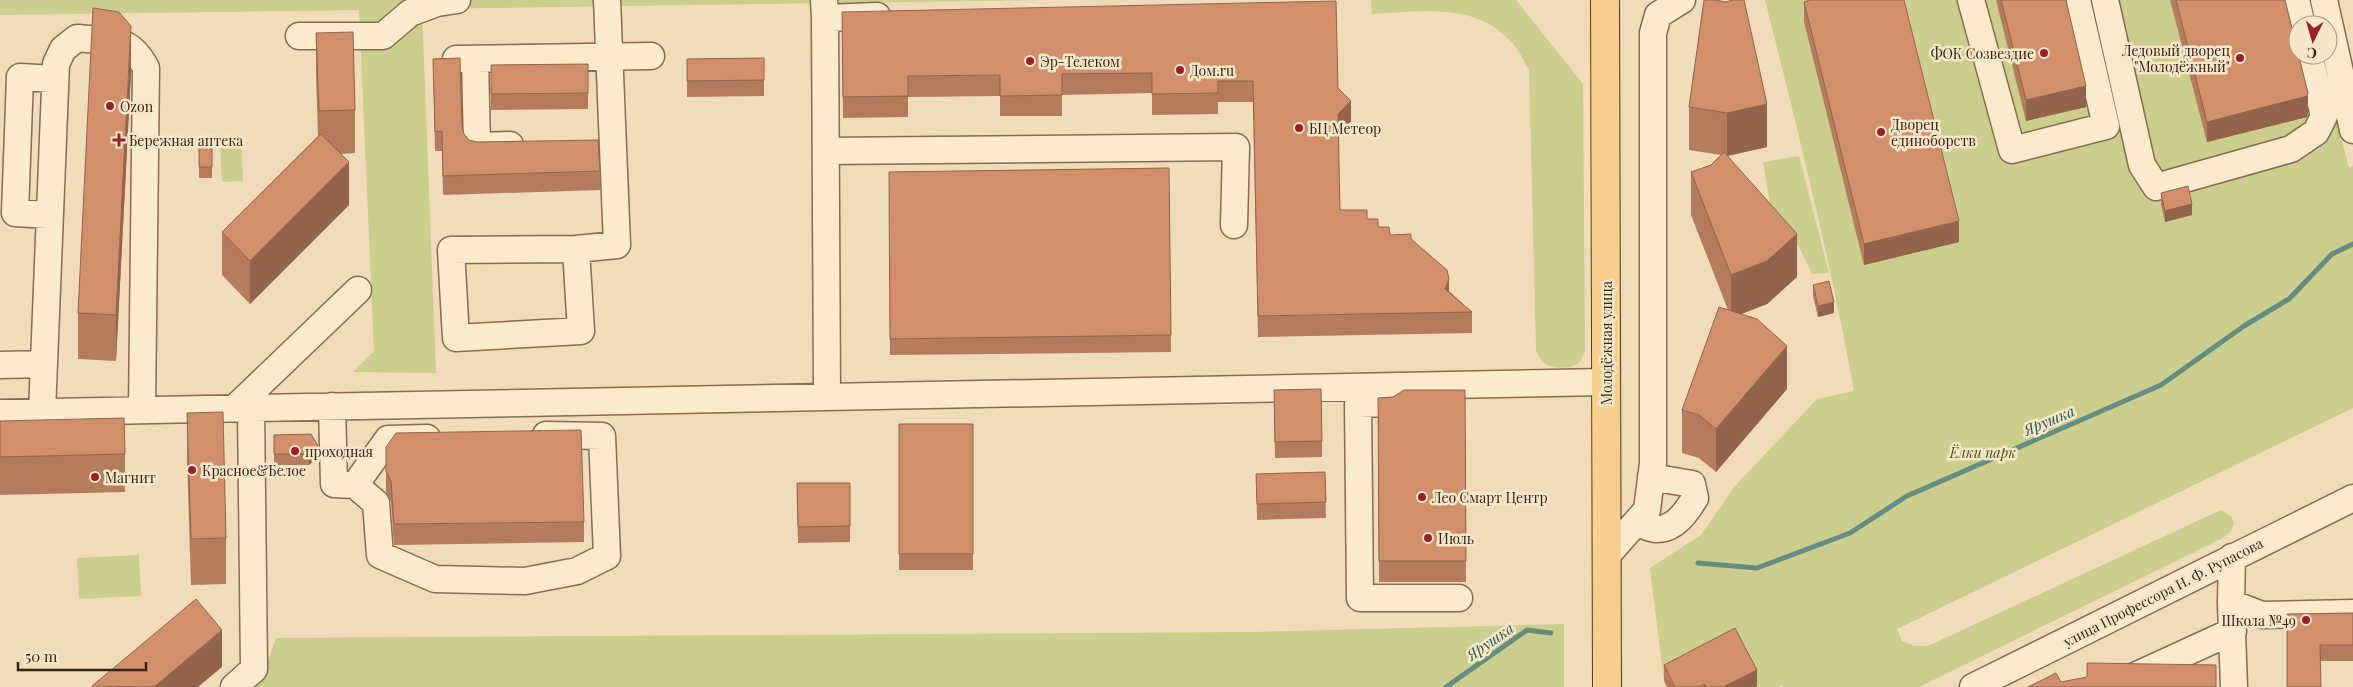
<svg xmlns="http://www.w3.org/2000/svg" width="2353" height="687" viewBox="0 0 2353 687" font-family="'Playfair Display',serif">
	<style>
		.green { fill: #cbce8d }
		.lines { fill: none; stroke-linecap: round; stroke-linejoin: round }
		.stream { stroke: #668d81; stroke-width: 5 }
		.minor-casing { stroke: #876b53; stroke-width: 29 }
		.major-casing { stroke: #543a28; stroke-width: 30 }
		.minor { stroke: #fbeacc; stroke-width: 26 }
		.major { stroke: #f8cf8c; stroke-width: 28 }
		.wall { fill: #b47b5d }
		.shaded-wall { fill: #92644c }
		.building { fill: #d18f6c; stroke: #92644c }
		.poi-dot { fill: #992029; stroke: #f7e7c9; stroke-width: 2 }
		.labels { text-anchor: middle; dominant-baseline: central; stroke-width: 5; stroke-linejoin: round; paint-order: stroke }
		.poi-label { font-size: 14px; fill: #352519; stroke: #f7e7c9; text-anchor: start }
		.street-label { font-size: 14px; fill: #352519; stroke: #f7e7c9 }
		.park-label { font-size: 14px; font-style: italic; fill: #49521e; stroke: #f7e7c9 }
		.water-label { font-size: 15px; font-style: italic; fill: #275650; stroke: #f7e7c9 }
	</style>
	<rect width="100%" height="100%" fill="#f0dcb9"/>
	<path class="green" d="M0 0H1047L422 9 436 373 353 372 374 351 359 10 0 15Z
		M1371 0H1516L1583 84 1585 351C1583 356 1581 362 1577 364 1568 370 1549 369 1542 361 1540 358 1538 354 1536 350L1529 70C1524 62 1520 51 1513 44 1477 1 1421 12 1372 14Z
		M1765 0H2306L2298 25V55H2320L2349 168 2353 166V408L1897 629 1902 641 1914 646H1928L2221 510 2231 516 2234 523 2231 531 2223 538 1919 687H1783V685L1778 687H1757L1735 644 1664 681 1650 568 1701 535 1735 486 1817 399 1854 391C1830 259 1798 130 1765 0Z
		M241 142 243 181 222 182 220 143Z
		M1799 156 1829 273 1812 274 1799 247 1773 223 1763 162Z
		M139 555 141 596 79 599 77 558Z
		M1564 624V687H250L263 676 276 638 1253 632Z"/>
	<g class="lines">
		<path class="stream" d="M1698 563 1757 568 1850 533 1907 496 2161 385 2244 326 2289 299 2332 254 2353 244
			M1446 687 1527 630 1551 633"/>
		<defs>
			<path id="minor" d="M824 0 825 18 877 16
				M1971 0 2012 150 2106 126 2077 0
				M2105 0 2142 165 2156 187 2291 149 2316 132 2324 116 2309 55
				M2296 0 2302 25
				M2324 0 2353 130
				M825 18 827 396
				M299 36H383L410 13 437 3 457 0
				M456 59 651 56
				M475 59 477 146 510 145
				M826 151 1236 147 1234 225
				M50 215 15 213 20 77 55 79
				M576 249 581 331 456 338 451 250 576 249 617 245 607 0
				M0 365 44 364
				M1392 403 1358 404 1360 598H1459
				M332 406 334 484 355 485 376 503 380 555 435 579 525 581 577 571 607 556 602 436 546 435
				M235 408 358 290
				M42 412 56 64 63 49 77 38C110 42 129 35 146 68L142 409
				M0 413 1606 382
				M355 485 388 439 427 438
				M1637 523C1643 525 1651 529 1656 529 1675 530 1687 511 1695 498L1692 484 1651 477
				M1607 555 1647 510 1653 463V33L1658 15 1682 0
				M2232 557 2231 603 2234 687
				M2231 603 2262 615 2353 613
				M234 687 254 669 251 408
				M1973 687 2353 498
				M2111 687 2233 631"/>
			<path id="major" d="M1605 0 1607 687"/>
		</defs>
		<use href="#minor" class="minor-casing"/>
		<use href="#major" class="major-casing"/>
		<use href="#minor" class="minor"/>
		<use href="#major" class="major"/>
	</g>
	<path class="wall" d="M1704 0 1767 147 1727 156 1797 277 1767 304 1741 314 1787 389 1716 472 1699 458 1682 453V410L1728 310 1691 215V172L1711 165 1721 155 1689 150V107Z
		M1996 0H2066L2086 107 2026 121Z
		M2170 0H2285L2308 114 2307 117 2207 142Z
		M1804 2 1959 242 1864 265 1804 22Z
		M842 12 1338 88 1351 121 1338 134 1340 210 1367 219 1390 235 1411 239 1449 291 1472 312V333L1258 337 1253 102H1218V114L1152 115V93L1062 95V116H1000V96L908 97V117L843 118Z
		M316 33 355 110V153L341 154 349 205 250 304 222 275V232L318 136 316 76Z
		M764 58V96L687 97V59Z
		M433 59 462 127 464 134 469 140 600 171V190L443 195 442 151H435Z
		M588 64V109L491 110V65Z
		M131 72 116 361 78 359V313Z
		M199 140H212V178H199Z
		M1169 168 1171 352 890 355 889 172Z
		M2161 193 2192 215 2165 222 2161 204Z
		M1813 285 1834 313 1818 317 1813 296Z
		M1465 390 1466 582H1379L1378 398 1393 397Z
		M1274 406 1322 441V457L1275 458Z
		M187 413 226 538V584L191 585 187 459Z
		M0 421 125 454V492L0 495Z
		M899 424H973V570H899Z
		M274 435 318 457 309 465H274Z
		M386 447 584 522V542L394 545 391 502 386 492Z
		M1325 472 1326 518 1257 520 1256 474Z
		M797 483H850V542L798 543Z
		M2353 613V661H2320L2287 614Z
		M1664 665 1757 686 1755 687H1667L1664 681Z"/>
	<path class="shaded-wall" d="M131 26V72L116 361V315Z
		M2086 86V107L2026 121V100Z
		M2308 93V114L2307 117 2207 142V122Z
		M1351 101V121L1338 135V114Z
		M1767 104V147L1727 156V113Z
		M349 162V205L250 304V261Z
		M2192 204V215L2165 222V211Z
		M1959 221V242L1864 265V244Z
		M1797 234V277L1767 304 1731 318V275Z
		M1449 279V299L1445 289Z
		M1834 302V313L1818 317V306Z
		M1787 346V389L1716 472V429Z
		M318 446V457L309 465V454Z
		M222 630V667L198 687H154Z
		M1757 670V686L1755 687H1723Z"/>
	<path class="building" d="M1704 0H1715L1726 2 1732 0H1744L1767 104 1727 113 1689 107Z
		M1810 0H1904L1959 221 1864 244 1804 2Z
		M2001 0H2066L2086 86 2026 100Z
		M2176 0H2285L2308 93 2307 96 2207 122Z
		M1336 1 1338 88 1351 101 1338 114 1340 210H1367V219H1378V227H1389L1390 235 1411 234V239L1447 270 1449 279 1445 289 1472 312 1258 316 1253 81H1218V93L1152 94V73L1062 74V95L1000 96V75L908 76V96L843 97 842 12Z
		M93 8 119 12 131 26 116 315 78 313Z
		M353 32 355 110 319 111 316 33Z
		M460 58 462 127 464 134 469 140 477 142 598 140 600 171 443 176 442 131 435 132 433 59Z
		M764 58V80L687 81V59Z
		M588 64V93L491 94V65Z
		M321 134 349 162 250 261 222 232Z
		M199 140H212V167H199Z
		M1724 152 1797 234 1767 261 1731 275 1691 172 1711 165Z
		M1169 168 1171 335 890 339 889 172Z
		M2188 186 2192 204 2165 211 2161 193Z
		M1829 281 1834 302 1818 306 1813 285Z
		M1719 307 1757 319 1787 346 1716 429 1699 415 1682 410Z
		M1321 389 1322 441 1275 442 1274 390Z
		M1404 390H1465L1466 561H1379L1378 398 1393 397Z
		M223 412 226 538 191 539 187 413Z
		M124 418 125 454 0 457V421Z
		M899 424H973V554H899Z
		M581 430 584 522 394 524 391 481 386 471V447L396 433Z
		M311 434 318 446 309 454H274V435Z
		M1325 472 1326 502 1257 504 1256 474Z
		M797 483H850V526L798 527Z
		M196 599 222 630 154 687 92 686Z
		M2353 613V645H2320L2321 687H2287V614Z
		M1735 628 1757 670 1723 687H1706L1704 684 1699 687H1675L1664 665Z
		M2087 663 2216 665V687H2028L2056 673 2061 682 2087 677Z"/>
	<g class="poi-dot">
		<circle cx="2044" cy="53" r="5"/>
		<circle cx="2240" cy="58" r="5"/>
		<circle cx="1030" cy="61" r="5"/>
		<circle cx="1180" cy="70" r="5"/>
		<circle cx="110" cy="106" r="5"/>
		<circle cx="1299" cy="128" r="5"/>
		<circle cx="1881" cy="132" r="5"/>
		<path d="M116.5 132.5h5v5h5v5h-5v5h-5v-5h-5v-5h5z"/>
		<circle cx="295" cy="451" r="5"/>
		<circle cx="192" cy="470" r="5"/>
		<circle cx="95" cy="477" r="5"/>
		<circle cx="1422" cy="497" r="5"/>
		<circle cx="1428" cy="538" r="5"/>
		<circle cx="2306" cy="620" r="5"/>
	</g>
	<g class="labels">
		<g class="poi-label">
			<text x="2230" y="50" text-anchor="end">Ледовый дворец<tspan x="2230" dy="16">"Молодёжный"</tspan></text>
			<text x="2034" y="53" text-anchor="end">ФОК Созвездие</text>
			<text x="1040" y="61">Эр-Телеком</text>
			<text x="1190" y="70">Дом.ru</text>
			<text x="120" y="106">Ozon</text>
			<text x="1891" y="124">Дворец<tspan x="1891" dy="16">единоборств</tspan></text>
			<text x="1309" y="128">БЦ Метеор</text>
			<text x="129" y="140">Бережная аптека</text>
			<text x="305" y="451">проходная</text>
			<text x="202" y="470">Красное&amp;Белое</text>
			<text x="105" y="477">Магнит</text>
			<text x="1432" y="497">Лео Смарт Центр</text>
			<text x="1438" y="538">Июль</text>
			<text x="2296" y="620" text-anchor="end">Школа №49</text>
		</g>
		<g class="street-label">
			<text transform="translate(1606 343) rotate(-90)">Молодёжная улица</text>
			<text transform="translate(2163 592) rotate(-27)">улица Профессора Н. Ф. Рупасова</text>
		</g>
		<g class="park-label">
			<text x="1983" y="452">Ёлки парк</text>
		</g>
		<g class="water-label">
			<text transform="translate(2049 420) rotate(-23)">Ярушка</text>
			<text transform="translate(1490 641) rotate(-35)">Ярушка</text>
		</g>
	</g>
	<g transform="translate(2313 40) rotate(185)"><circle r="24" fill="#f7e7c9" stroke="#a99983"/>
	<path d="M0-4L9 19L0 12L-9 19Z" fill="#992029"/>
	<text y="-8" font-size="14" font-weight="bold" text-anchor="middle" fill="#352519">С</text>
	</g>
	<path d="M18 662v8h128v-8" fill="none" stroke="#352519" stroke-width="2.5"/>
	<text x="25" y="662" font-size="15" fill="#352519" stroke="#f7e7c9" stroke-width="4" paint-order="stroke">50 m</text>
</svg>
